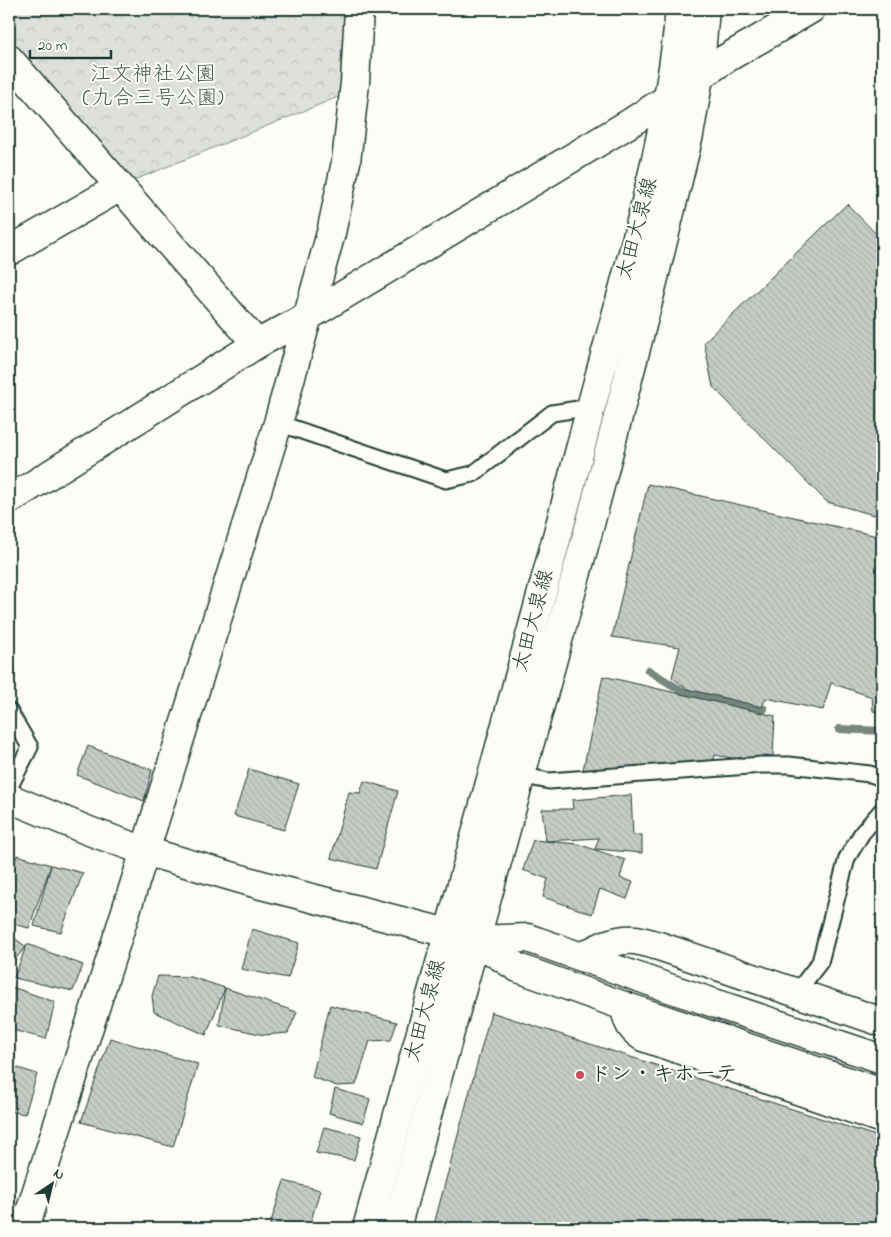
<svg xmlns="http://www.w3.org/2000/svg" width="891" height="1237" viewBox="0 0 891 1237" font-family="'Indie Flower','Klee One',sans-serif">
	<style>
		.park { fill: url(#park-crowns); stroke: #7e8e88 }
		.lines { fill: none; stroke-linecap: round; stroke-linejoin: round }
		.stream { stroke: #75877f; stroke-width: 8 }
		.building { fill: url(#building-back-hatch); stroke: #1f3d34 }
		.service-casing { stroke: #1f3d34; stroke-width: 19 }
		.minor-casing { stroke: #1f3d34; stroke-width: 31 }
		.tertiary-casing { stroke: #1f3d34; stroke-width: 31 }
		.secondary-casing { stroke: #1f3d34; stroke-width: 31 }
		.service { stroke: #fdfcf7; stroke-width: 15 }
		.minor { stroke: #fdfcf7; stroke-width: 28 }
		.tertiary { stroke: #fdfcf7; stroke-width: 28 }
		.secondary { stroke: #fdfcf7; stroke-width: 28 }
		.poi-dot { fill: #d1495b; stroke: #fdfcf7; stroke-width: 2 }
		.labels { text-anchor: middle; dominant-baseline: central; stroke-width: 4; stroke-linejoin: round; paint-order: stroke }
		.park-label { font-size: 21px; fill: #455e55; stroke: #fdfcf7 }
		.street-label { font-size: 21px; fill: #1f3d34; stroke: #fdfcf7 }
		.poi-label { font-size: 21px; font-weight: bold; fill: #1f3d34; stroke: #fdfcf7; text-anchor: start }
	</style>
	<defs>
		<pattern id="park-crowns" width="20" height="18" patternUnits="userSpaceOnUse" patternTransform="scale(1.25)"><rect width="20" height="18" fill="#dde0db"/><path d="M2 6a3 3 0 1 1 6 0M12 15a3 3 0 1 1 6 0" fill="none" stroke="#bdc1bd"/></pattern>
		<pattern id="building-back-hatch" width="6" height="6" patternUnits="userSpaceOnUse" patternTransform="scale(1.25)"><rect width="6" height="6" fill="#c6cdc7"/><path d="M-1 5l2 2M0 0l6 6M5-1l2 2" fill="none" stroke="#aab1ac"/></pattern>
	</defs>
	<rect width="100%" height="100%" fill="#fdfcf7"/>
	<filter id="ink" filterUnits="userSpaceOnUse"><feTurbulence type="fractalNoise" baseFrequency=".02" numOctaves="2"/><feDisplacementMap in="SourceGraphic" scale="10" xChannelSelector="R" yChannelSelector="G"/><feConvolveMatrix kernelMatrix="1 2 1 2 8 2 1 2 1" color-interpolation-filters="sRGB"/></filter>
	<g filter="url(#ink)">
		<path class="park" d="M9 9H345L343 95 132 181 9 40Z"/>
		<g class="lines">
			<path class="stream" d="M648 670 682 691 764 709
				M839 729 882 731"/>
		</g>
		<path class="building" d="M847 204 882 240V514L878 510 874 515 827 502 713 387 704 342Z
			M648 484 882 537V713L873 711 872 697 831 683 823 710 766 698 762 707 687 689 672 677 680 647 612 637Z
			M603 676 775 716 773 755 765 759 748 761 715 755 713 763 583 770Z
			M88 746 152 770 144 801 77 775Z
			M249 769 299 784 284 830 234 816Z
			M364 781 398 791 376 869 331 858 349 792 360 793Z
			M631 795 633 835H642V853L595 849 599 838 546 841 542 809H573L572 800Z
			M533 840 578 844 625 860 620 878 633 882 627 899 600 889 592 914 543 897 548 879 523 870Z
			M17 855 51 865 29 928 9 923V884Z
			M51 865 83 873 61 932 34 926Z
			M252 929 299 943 288 978 241 969Z
			M9 934 26 947 9 966Z
			M27 944 83 965 73 991 14 978Z
			M158 976 191 977 225 988 206 1035 154 1012 152 996Z
			M9 986 55 1002 46 1039 9 1029Z
			M225 988 297 1012 288 1033 264 1035 219 1025Z
			M330 1005 397 1022 391 1040 370 1041 356 1085 337 1086 312 1077Z
			M491 1012 882 1138V1228H433Z
			M110 1038 198 1064 173 1147 81 1122Z
			M9 1065 37 1074 25 1114 9 1111Z
			M335 1089 370 1099 363 1123 329 1113Z
			M324 1127 361 1136 354 1160 316 1153Z
			M284 1181 320 1190 309 1228H269Z"/>
		<g class="lines">
			<defs>
				<path id="service" d="M278 423 446 480 473 474 552 413 591 407
					M9 711 30 747 9 788
					M520 775 549 781 762 765H789L870 774 882 778
					M796 993 820 962 847 858 862 833 882 810"/>
				<path id="minor" d="M9 59 257 344
					M9 251 120 187
					M9 500 257 344 307 317 630 123 667 99 725 59 811 9
					M581 957C598 948 615 938 635 940 643 941 651 944 659 946L882 1022
					M624 1006C628 1021 629 1028 643 1037L882 1119
					M25 1228 145 851 278 423 331 233 346 162 355 83 359 9"/>
				<path id="tertiary" d="M9 798 89 831 145 851 265 886 475 940 528 938 666 987 882 1059
					M475 940 518 968 624 1006 882 1093"/>
				<path id="secondary" d="M367 1228C439 964 515 700 584 434 620 294 667 154 680 9
					M396 1228 589 528 648 302 689 135 699 77 705 9"/>
			</defs>
			<use href="#service" class="service-casing"/>
			<use href="#minor" class="minor-casing"/>
			<use href="#tertiary" class="tertiary-casing"/>
			<use href="#secondary" class="secondary-casing"/>
			<use href="#service" class="service"/>
			<use href="#minor" class="minor"/>
			<use href="#tertiary" class="tertiary"/>
			<use href="#secondary" class="secondary"/>
		</g>
	</g>
	<circle class="poi-dot" cx="580" cy="1075" r="5"/>
	<g class="labels">
		<g class="park-label">
			<text x="153" y="75">江文神社公園<tspan x="153" dy="24">(九合三号公園)</tspan></text>
		</g>
		<g class="street-label">
			<text transform="translate(638 229) rotate(-75)">太田大泉線</text>
			<text transform="translate(534 621) rotate(-75)">太田大泉線</text>
			<text transform="translate(426 1011) rotate(-75)">太田大泉線</text>
		</g>
		<g class="poi-label">
			<text x="590" y="1075">ドン・キホーテ</text>
		</g>
	</g>
	<rect width="891" height="1237" fill="none" stroke="#fdfcf7" stroke-width="30"/>
	<rect x="15" y="15" width="861" height="1207" fill="none" stroke="#1f3d34" stroke-width="2" filter="url(#ink)"/>
	<g transform="translate(52 1184) rotate(35)" stroke="#fdfcf7" stroke-width="4" paint-order="stroke">
	<path d="M0-4L9 19L0 12L-9 19Z" fill="#1f3d34"/>
	<text y="-8" font-size="14" font-weight="bold" text-anchor="middle" fill="#1f3d34">N</text>
	</g>
	<path d="M30 50v8h81v-8" fill="none" stroke="#1f3d34" stroke-width="2.5"/>
	<text x="38" y="50" font-size="15" fill="#1f3d34" stroke="#fdfcf7" stroke-width="4" paint-order="stroke">20 m</text>
</svg>
